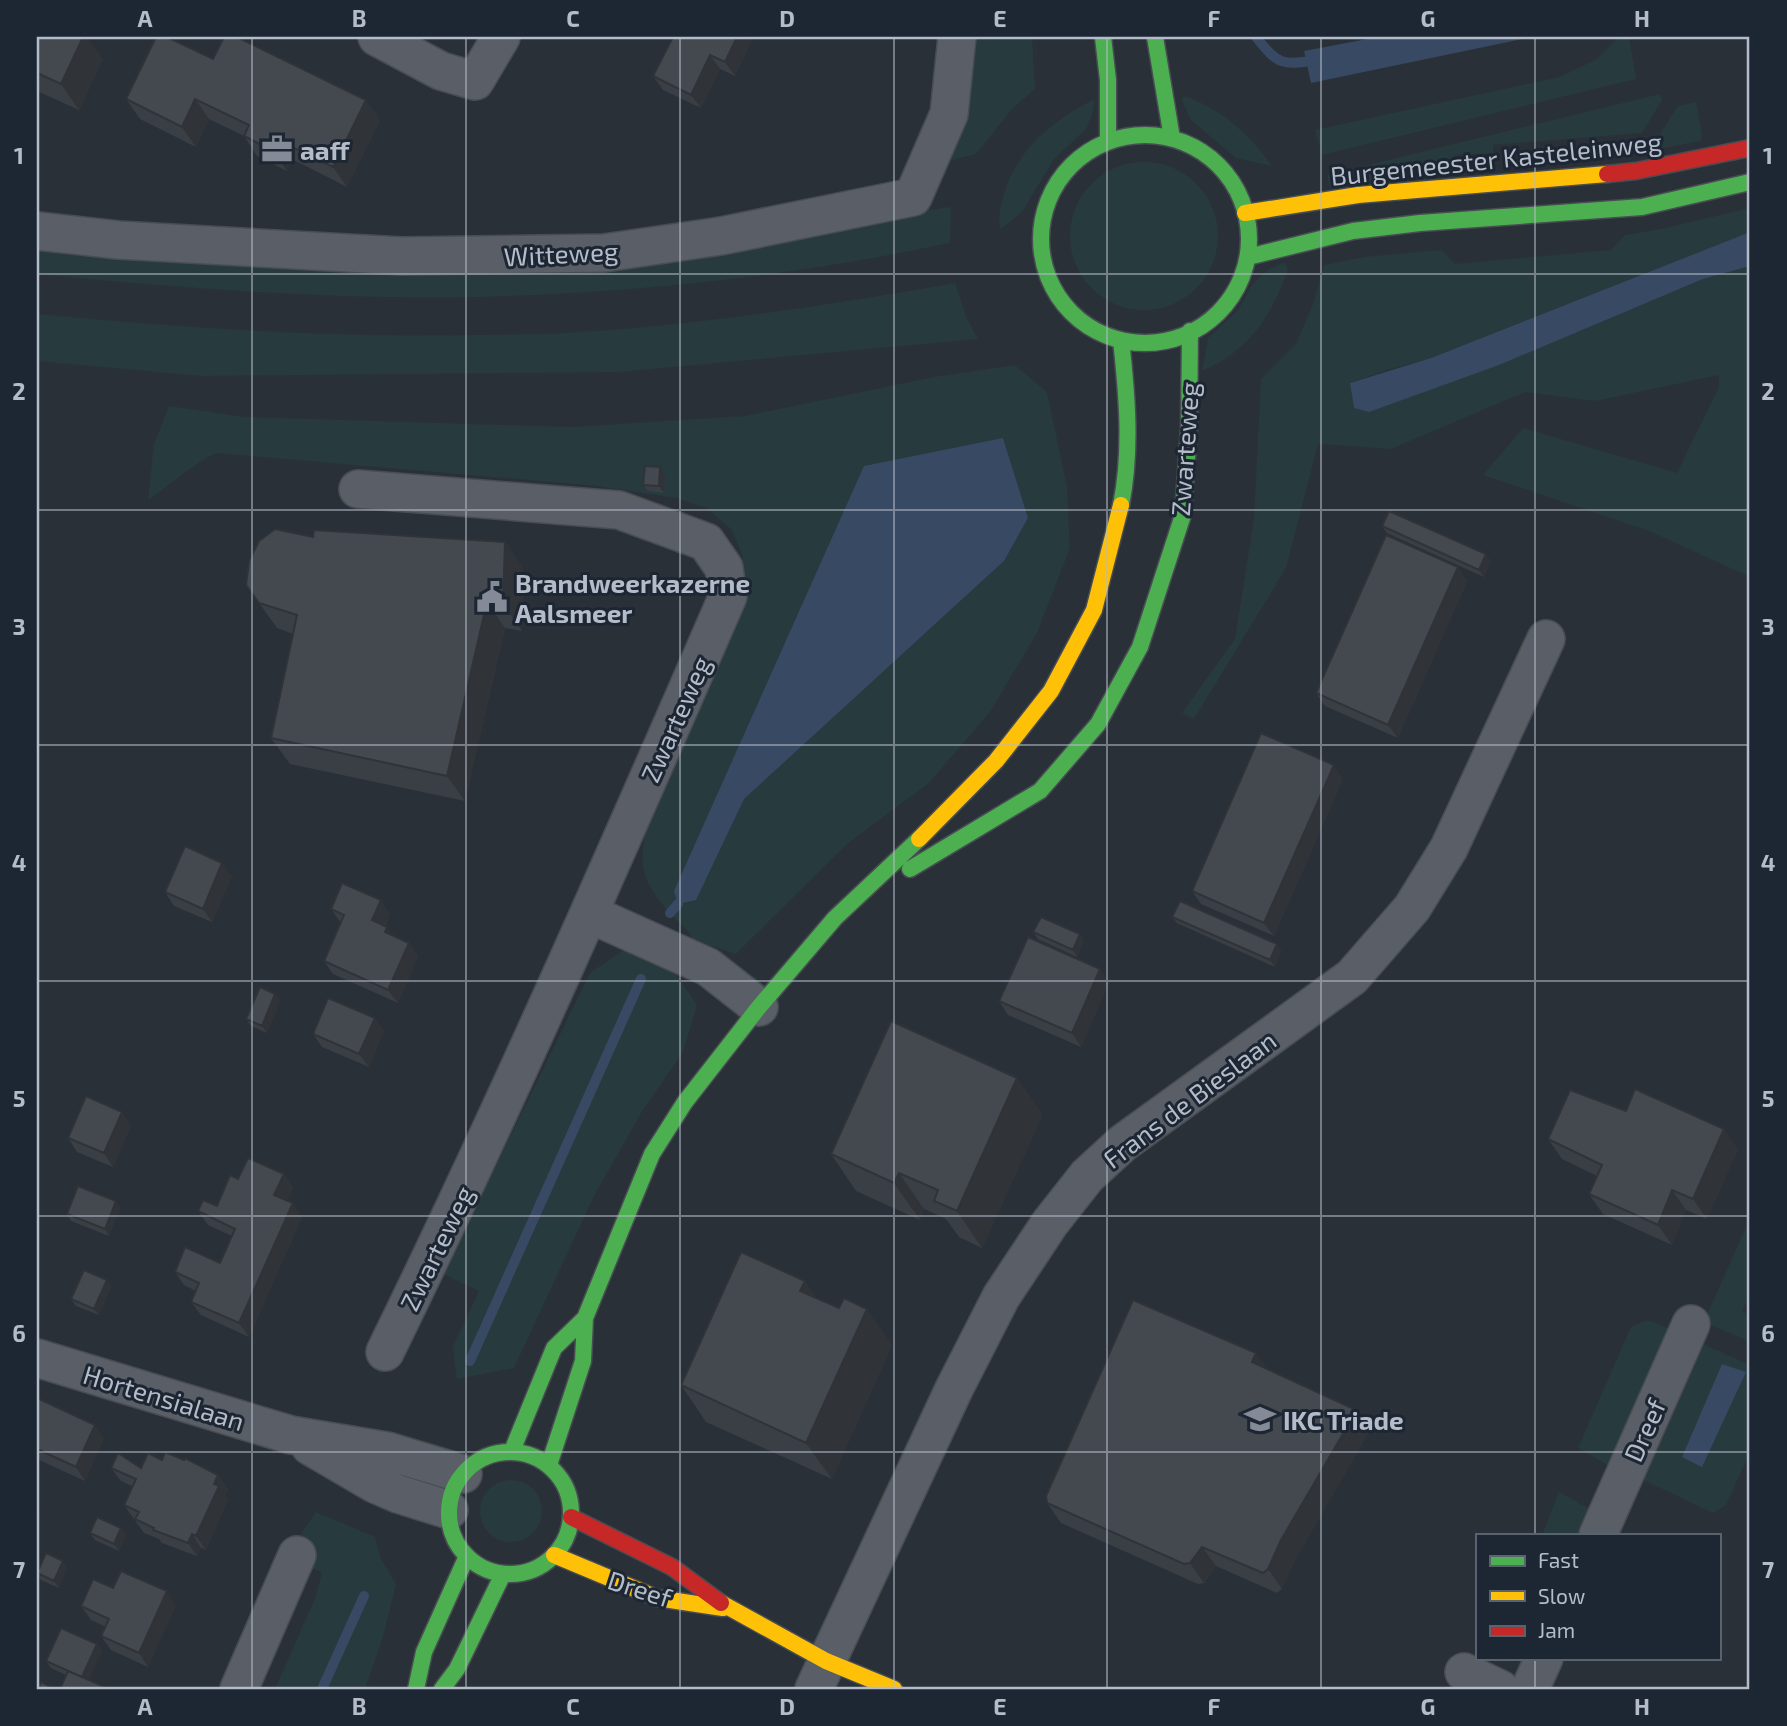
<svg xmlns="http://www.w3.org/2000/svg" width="1787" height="1726" viewBox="0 0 1787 1726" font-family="'Exo 2',sans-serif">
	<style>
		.green { fill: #273a3e; fill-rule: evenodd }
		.water { fill: #384963 }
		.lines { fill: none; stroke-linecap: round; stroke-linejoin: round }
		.stream { stroke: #384963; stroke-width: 10 }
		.street-casing { stroke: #484c53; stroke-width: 40 }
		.fast-casing { stroke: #484c53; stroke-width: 19 }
		.slow-casing { stroke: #484c53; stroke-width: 19 }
		.jam-casing { stroke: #484c53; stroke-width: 19 }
		.street { stroke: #5a5e66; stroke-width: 37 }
		.fast { stroke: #4caf50; stroke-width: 16 }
		.slow { stroke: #ffc107; stroke-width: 16 }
		.jam { stroke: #c62828; stroke-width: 16 }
		.wall { fill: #3a3f45 }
		.shaded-wall { fill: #303338 }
		.building { fill: #444950; stroke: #303338; stroke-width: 2 }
		.grid { fill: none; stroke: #b4bcc9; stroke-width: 2; stroke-opacity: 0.55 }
		.labels { text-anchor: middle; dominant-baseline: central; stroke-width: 6; stroke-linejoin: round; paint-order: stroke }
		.poi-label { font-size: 26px; font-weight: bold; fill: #b4bcc9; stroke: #1d2633; text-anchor: start }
		.street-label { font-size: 26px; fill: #b4bcc9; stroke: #1d2633 }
		.neatline { fill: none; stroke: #b4bcc9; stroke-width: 2.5 }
		.grid-label { font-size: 23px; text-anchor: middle; font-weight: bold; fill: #b4bcc9 }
	</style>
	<rect width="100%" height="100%" fill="#2a3038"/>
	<path class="green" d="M970 37H1032L1035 89 1012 109 976 154 948 161Z
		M1619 37H1629L1636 79 1322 155 1315 130 1560 77 1597 59Z
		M1660 94 1662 100 1642 133 1493 145V153L1454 155V160L1438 176 1330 188 1327 175Z
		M1186 96C1223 111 1249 133 1272 166L1236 158 1191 120 1181 99Z
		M1095 99 1092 115 1086 129 1055 158 1022 212 1001 229C997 220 1000 212 1002 202 1013 152 1051 121 1095 99Z
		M1696 102 1702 135 1700 141 1649 151 1678 106Z
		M1070 236a74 74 0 1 1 148 0a74 74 0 1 1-148 0Z
		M949 207 951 210 950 243C909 251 867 260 825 266 720 283 614 292 508 296 351 302 193 289 37 274V249L139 259 389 272 885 217Z
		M1750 208V232L1431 358 1387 370 1350 383 1354 408 1636 307 1703 279 1750 266V577L1649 531 1483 475 1523 428 1677 473 1719 387V375L1595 401 1525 392 1391 449 1318 444 1286 568 1194 719 1182 713 1235 639 1254 519 1261 379 1296 344 1314 302 1324 265 1364 257 1442 250 1455 264 1611 250 1625 235 1661 229Z
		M1285 262 1288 269C1271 317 1249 351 1202 371L1208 338 1238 310 1252 285 1268 270Z
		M955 283 967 319 978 339 619 372 201 376 37 361V314C183 328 329 338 476 335 506 334 536 335 566 333 698 325 825 306 955 283Z
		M1015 365 1047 392 1067 487 1070 548 1037 633 990 712 929 783 847 844 736 954 691 939V934C673 916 646 892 643 865 641 856 644 845 645 836L738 585 743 557 732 530 707 508 676 498 597 486 216 453C191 465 172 484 148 500L154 444 169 406 244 417 571 427 745 416 934 377ZM1003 438 1028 518 1004 561 744 799Z
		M630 946 674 971 697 1005 683 1052 641 1113 594 1196 514 1368 457 1379 453 1347 479 1291 443 1274 590 973Z
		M1750 1218V1295L1742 1311 1750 1315V1342L1704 1322Z
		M1648 1320 1672 1330 1611 1467 1578 1448 1631 1327Z
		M1694 1340 1750 1365V1452L1726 1505 1713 1513 1635 1476Z
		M480 1511a31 31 0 1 1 62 0a31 31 0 1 1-62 0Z
		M1559 1492 1593 1511 1582 1535H1542Z
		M316 1512 375 1537 381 1559 396 1584 383 1637 365 1689H275L316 1596 322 1572 297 1563 279 1566Z"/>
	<path class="water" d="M1378 37H1532L1311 83 1304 51Z
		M1750 232V266L1703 279 1499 365 1369 412 1354 408 1350 383 1431 358Z
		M1003 438 1028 518 1004 561 744 799 696 900 678 904 674 891 864 466Z
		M1722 1364 1746 1372 1702 1467 1682 1457Z"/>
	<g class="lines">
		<path class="stream" d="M1256 37C1279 66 1282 65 1318 60
			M670 913 678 904
			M470 1361 641 979
			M322 1689 364 1596"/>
		<defs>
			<path id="street" d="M377 37 441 71 475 81 501 37
				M37 231 118 240 402 256 604 253 721 236 913 197 949 114 957 37
				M358 489 619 510 706 542 724 568 728 596C618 849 507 1103 385 1352
				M590 914 708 967 759 1007
				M37 1358 291 1435 387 1451 463 1474
				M310 1446 375 1484 398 1494 449 1510
				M1598 1535 1691 1324
				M1464 1672 1500 1689
				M239 1689 297 1555
				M814 1689 954 1389 1001 1297 1050 1223 1087 1176 1123 1143 1352 977 1412 908 1449 848 1546 639
				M1530 1689 1544 1658"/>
			<path id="fast" d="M1103 37 1108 80V141
				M1155 37 1172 138
				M1041 239a104 104 0 1 1 208 0a104 104 0 1 1-208 0Z
				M1248 257 1353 231 1420 223 1642 207 1750 182
				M1121 505C1132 451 1127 394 1121 340
				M910 869 1040 791 1098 724 1140 647 1183 515 1189 429 1190 331
				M512 1451 554 1348 585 1318
				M449 1513a61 61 0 1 1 122 0a61 61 0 1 1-122 0Z
				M549 1465 583 1361 585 1318 652 1154 685 1102 759 1007 835 918 919 839
				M416 1689 424 1652 467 1556
				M442 1689 457 1669 503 1574"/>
			<path id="slow" d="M1245 213 1358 195 1607 174
				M919 839 996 761 1051 691 1094 610 1121 505
				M554 1555 657 1598 723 1608
				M721 1603 826 1661 894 1689"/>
			<path id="jam" d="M1607 174 1636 171 1750 148
				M571 1517 672 1567 721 1603"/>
		</defs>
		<use href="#street" class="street-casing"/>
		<use href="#fast" class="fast-casing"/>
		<use href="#slow" class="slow-casing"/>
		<use href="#jam" class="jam-casing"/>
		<use href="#street" class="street"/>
		<use href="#fast" class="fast"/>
		<use href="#slow" class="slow"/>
		<use href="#jam" class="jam"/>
	</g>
	<path class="wall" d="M37 37 103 59 79 110 37 91Z
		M673 37H753L735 76 720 69 701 108 663 90 653 76Z
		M213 59 366 100 380 120 347 187 292 159 287 171 257 156 244 136 209 119 196 147 140 119 126 99Z
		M660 467 665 474 664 493 648 491 643 485Z
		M1382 526 1491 561 1484 577 1387 533Z
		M313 537 505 542 523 568 522 631 505 628 465 801 290 764 271 738 293 634 277 628 246 585Z
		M1458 567 1467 581 1398 738 1325 706 1316 693Z
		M1343 779 1274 936 1201 904 1192 891Z
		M232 876 212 922 174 906 165 892Z
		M331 909 390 913 385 926 394 936 409 943 418 956 398 1003 333 974 324 961 341 923Z
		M1172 917 1277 944 1281 951 1275 967 1177 923Z
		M1033 932 1080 934 1084 941 1077 957 1038 939Z
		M1109 982 1081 1047 1008 1015 999 1001Z
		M275 994 280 1000 267 1033 251 1026 246 1019Z
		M384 1031 369 1067 322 1047 313 1034Z
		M1626 1111 1738 1149 1707 1219 1686 1210 1672 1245 1603 1214 1589 1194 1597 1176 1562 1159 1548 1139Z
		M1043 1114 982 1248 959 1237 946 1219 924 1209 920 1220 856 1191 831 1154Z
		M131 1125 113 1167 77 1152 68 1138Z
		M284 1174 293 1187 287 1201 302 1217 249 1337 201 1315 191 1302 196 1291 184 1285 175 1272 220 1263 232 1236 208 1225 198 1211 217 1206 238 1179Z
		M116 1201 120 1208 109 1236 71 1221 67 1214Z
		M107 1280 111 1287 99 1315 76 1306 71 1299Z
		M817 1299 892 1345 832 1479 706 1422 681 1385Z
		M1256 1353 1267 1369 1367 1429 1368 1434 1295 1560 1282 1589 1277 1593 1216 1566 1204 1583 1198 1584 1061 1523 1047 1503Z
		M37 1398 104 1438 85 1481 37 1459Z
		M162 1460 218 1475 228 1489 225 1495 228 1500 206 1550 201 1548 197 1556 162 1543 159 1539 144 1533 124 1505 132 1486 121 1481 111 1468H141Z
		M121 1528 126 1535 119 1551 95 1540 90 1533Z
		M63 1561 67 1568 59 1588 41 1580 37 1573Z
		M113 1588 176 1605 148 1667 111 1650 101 1636 106 1627 91 1620 81 1606Z
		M97 1644 102 1651 88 1680 66 1675 51 1668 46 1661Z"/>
	<path class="shaded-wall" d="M83 37H87L103 59 79 110 61 84Z
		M737 37H753L735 76 725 62Z
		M710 55 720 69 701 108 691 95Z
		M195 99 209 119 196 147 182 127Z
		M366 100 380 120 347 187 333 167Z
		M278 140 292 159 287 171 273 151Z
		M660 467 665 474 664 493 659 486Z
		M505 542 523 568 522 631 503 605Z
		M1486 554 1491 561 1484 577 1479 570Z
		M1458 567 1467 581 1398 738 1388 725Z
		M487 602 505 628 465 801 447 776Z
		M1334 765 1343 779 1274 936 1264 923Z
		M222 863 232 876 212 922 203 909Z
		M381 900 390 913 381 934 372 920Z
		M387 927 397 941 385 932Z
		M1080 934 1084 941 1077 957 1073 950Z
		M409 943 418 956 398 1003 388 990Z
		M1277 944 1281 951 1275 967 1270 960Z
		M1100 969 1109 982 1081 1047 1072 1033Z
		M275 994 280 1000 267 1033 262 1026Z
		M375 1018 384 1031 369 1067 359 1054Z
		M1017 1078 1043 1114 982 1248 957 1211Z
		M122 1112 131 1125 113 1167 104 1153Z
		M1724 1129 1738 1149 1707 1219 1693 1199Z
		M899 1173 924 1209 920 1220 894 1183Z
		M284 1174 293 1187 284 1208 274 1195Z
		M1672 1190 1686 1210 1672 1245 1658 1225Z
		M116 1201 120 1208 109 1236 105 1229Z
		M293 1203 302 1217 249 1337 239 1323Z
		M107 1280 111 1287 99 1315 94 1309Z
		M805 1281 830 1317 800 1291Z
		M867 1309 892 1345 832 1479 806 1443Z
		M1256 1353 1270 1373 1252 1362Z
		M1354 1409 1367 1429 1368 1434 1295 1560 1282 1589 1268 1569 1281 1540Z
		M95 1425 104 1438 85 1481 76 1467Z
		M218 1475 228 1489 225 1495 228 1500 206 1550 196 1536Z
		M37 1512 41 1518 37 1527Z
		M121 1528 126 1535 119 1551 114 1544Z
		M192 1534 201 1548 197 1556 188 1543Z
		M1202 1547 1216 1566 1204 1583 1190 1563Z
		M63 1561 67 1568 59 1588 54 1581Z
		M167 1591 176 1605 148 1667 139 1653Z
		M97 1644 102 1651 86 1684 81 1678Z"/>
	<path class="building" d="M37 37H83L61 84 37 73Z
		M156 37H167L213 59 224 37H237L366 100 333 167 278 140 273 151 244 136 249 125 195 99 182 127 126 99Z
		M673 37H737L725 62 710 55 691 95 653 76Z
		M645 466 660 467 659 486 643 485Z
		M1389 511 1486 554 1479 570 1382 526Z
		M275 529 313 537 314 530 505 542 503 605 487 602 447 776 271 738 297 615 259 603 246 585 249 561 259 541Z
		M1386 535 1458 567 1388 725 1316 693Z
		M1261 733 1334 765 1264 923 1192 891Z
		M185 846 222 863 203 909 165 892Z
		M342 883 381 900 372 920 387 927 385 932 409 943 388 990 324 961 344 915 331 909Z
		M1180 901 1277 944 1270 960 1172 917Z
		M1041 917 1080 934 1073 950 1033 932Z
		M1028 937 1100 969 1072 1033 999 1001Z
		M260 987 275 994 262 1026 246 1019Z
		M328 998 375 1018 359 1054 313 1034Z
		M891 1021 1017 1078 957 1211 934 1201 938 1190 899 1173 894 1183 831 1154Z
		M1635 1089 1724 1129 1693 1199 1672 1190 1658 1225 1589 1194 1602 1165 1548 1139 1570 1090 1626 1111Z
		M86 1096 122 1112 104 1153 68 1138Z
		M248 1158 284 1174 274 1195 293 1203 239 1323 191 1302 199 1283 175 1272 185 1247 220 1263 235 1229 198 1211 203 1200 217 1206 230 1175 238 1179Z
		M78 1186 116 1201 105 1229 67 1214Z
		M741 1252 805 1281 800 1291 839 1308 844 1298 867 1309 806 1443 681 1385Z
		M84 1270 107 1280 94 1309 71 1299Z
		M1133 1300 1256 1353 1252 1362 1354 1409V1415L1281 1540 1268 1569 1263 1573 1202 1547 1190 1563 1184 1564 1047 1503 1046 1496Z
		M37 1398 95 1425 76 1467 37 1449Z
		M165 1452 184 1460 185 1458 218 1475 214 1484 219 1486 196 1536 192 1534 188 1543 153 1530 154 1528 135 1519 139 1512 124 1505 136 1479 111 1468 118 1453 141 1468 148 1453 162 1460Z
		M97 1517 121 1528 114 1544 90 1533Z
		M46 1553 63 1561 54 1581 37 1573Z
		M121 1571 167 1591 139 1653 101 1636 109 1619 81 1606 93 1579 113 1588Z
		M61 1628 97 1644 82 1677 46 1661Z
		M68 1671 110 1689H60Z
		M41 1682 56 1689H38Z"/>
	<path class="grid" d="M252 37V1689M466 37V1689M680 37V1689M894 37V1689M1107 37V1689M1321 37V1689M1535 37V1535M37 274H1750M37 510H1750M37 745H1750M37 981H1750M37 1216H1750M37 1452H1750M1535 1658V1689"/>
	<defs>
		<symbol id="office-bare" viewBox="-9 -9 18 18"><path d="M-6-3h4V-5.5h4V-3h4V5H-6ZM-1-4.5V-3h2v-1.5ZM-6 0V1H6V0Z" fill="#848b96" stroke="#1d2633" stroke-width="2.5" paint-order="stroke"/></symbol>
		<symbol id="civic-bare" viewBox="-9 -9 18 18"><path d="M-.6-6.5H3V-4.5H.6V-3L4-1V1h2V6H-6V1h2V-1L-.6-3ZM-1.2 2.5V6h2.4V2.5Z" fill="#848b96" stroke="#1d2633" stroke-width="2.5" paint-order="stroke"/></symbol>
		<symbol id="school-bare" viewBox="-9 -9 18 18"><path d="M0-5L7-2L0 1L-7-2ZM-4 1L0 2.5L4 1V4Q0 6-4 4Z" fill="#848b96" stroke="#1d2633" stroke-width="2.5" paint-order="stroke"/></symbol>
	</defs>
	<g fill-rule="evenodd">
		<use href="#office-bare" x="255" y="127" width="44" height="44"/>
		<use href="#civic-bare" x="470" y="575" width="44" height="44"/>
		<use href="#school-bare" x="1238" y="1397" width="44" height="44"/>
	</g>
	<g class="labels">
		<g class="poi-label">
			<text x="300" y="149">aaff</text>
			<text x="515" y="582">Brandweerkazerne<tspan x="515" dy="30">Aalsmeer</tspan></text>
			<text x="1283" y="1419">IKC Triade</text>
		</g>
		<g class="street-label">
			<text transform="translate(1496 158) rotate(-6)">Burgemeester Kasteleinweg</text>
			<text transform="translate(561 253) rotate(-3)">Witteweg</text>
			<text transform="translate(1184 449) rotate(-86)">Zwarteweg</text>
			<text transform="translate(675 719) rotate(-66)">Zwarteweg</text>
			<text transform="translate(1189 1099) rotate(-37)">Frans de Bieslaan</text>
			<text transform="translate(436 1248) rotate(-64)">Zwarteweg</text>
			<text transform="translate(164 1397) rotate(17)">Hortensialaan</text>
			<text transform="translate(1644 1430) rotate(-66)">Dreef</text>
			<text transform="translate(640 1588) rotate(18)">Dreef</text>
		</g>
	</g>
	<rect width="1787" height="1726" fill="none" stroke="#1d2633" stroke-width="77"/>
	<rect x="1476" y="1534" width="245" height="126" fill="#1d2633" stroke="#59626f" stroke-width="2"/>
	<rect x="1490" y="1556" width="35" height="10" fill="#4caf50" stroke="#59626f" stroke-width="2"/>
	<text x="1538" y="1568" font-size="21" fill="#b4bcc9">Fast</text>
	<rect x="1490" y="1591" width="35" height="10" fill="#ffc107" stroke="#59626f" stroke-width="2"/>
	<text x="1538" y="1604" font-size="21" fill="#b4bcc9">Slow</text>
	<rect x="1490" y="1626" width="35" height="10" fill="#c62828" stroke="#59626f" stroke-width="2"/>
	<text x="1538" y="1638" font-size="21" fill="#b4bcc9">Jam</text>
	<rect x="38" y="38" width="1710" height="1650" class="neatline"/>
	<g class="grid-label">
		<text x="145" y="27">A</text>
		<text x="359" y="27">B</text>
		<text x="573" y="27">C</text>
		<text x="787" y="27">D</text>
		<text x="1000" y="27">E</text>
		<text x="1214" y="27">F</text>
		<text x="1428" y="27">G</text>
		<text x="1642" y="27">H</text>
		<text x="19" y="164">1</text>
		<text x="1768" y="164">1</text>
		<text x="19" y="400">2</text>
		<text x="1768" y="400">2</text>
		<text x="19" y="635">3</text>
		<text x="1768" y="635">3</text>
		<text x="19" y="871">4</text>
		<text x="1768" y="871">4</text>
		<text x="19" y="1107">5</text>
		<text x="1768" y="1107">5</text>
		<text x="19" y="1342">6</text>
		<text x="1768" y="1342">6</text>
		<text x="19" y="1578">7</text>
		<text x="1768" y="1578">7</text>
		<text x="145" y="1715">A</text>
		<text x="359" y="1715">B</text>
		<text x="573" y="1715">C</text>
		<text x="787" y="1715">D</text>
		<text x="1000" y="1715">E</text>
		<text x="1214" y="1715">F</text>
		<text x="1428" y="1715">G</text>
		<text x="1642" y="1715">H</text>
	</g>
</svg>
